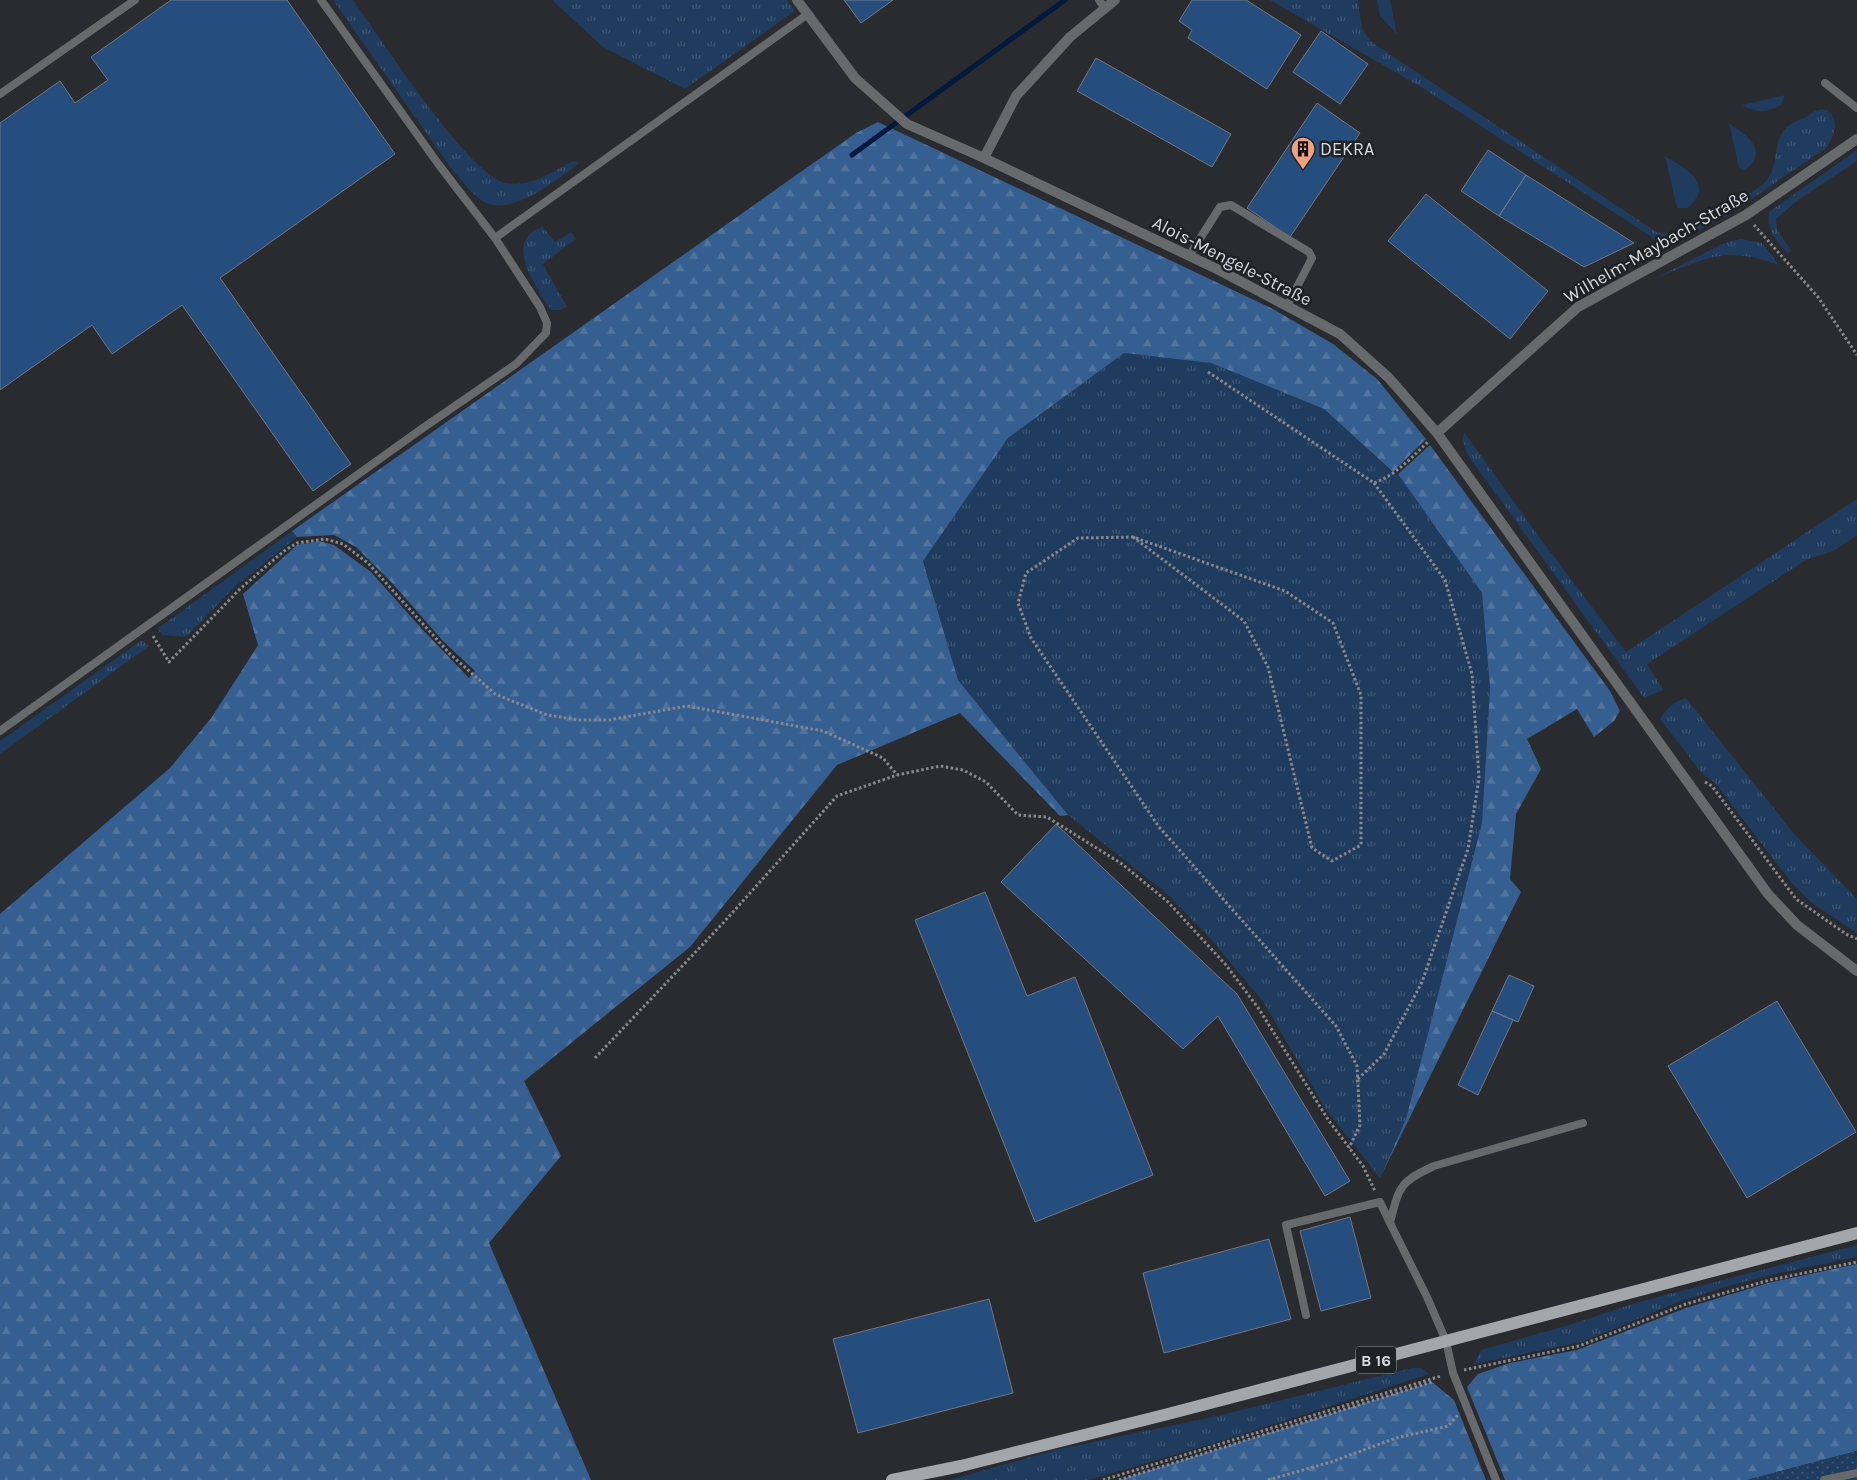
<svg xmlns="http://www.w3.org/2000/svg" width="1857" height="1480" viewBox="0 0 1857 1480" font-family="Karla,sans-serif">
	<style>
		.grass { fill: url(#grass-tufts) }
		.forest { fill: url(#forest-firs) }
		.park { fill: url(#park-dots) }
		.garden { fill: #1f3b5d }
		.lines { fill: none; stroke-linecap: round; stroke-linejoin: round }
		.stream { stroke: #001a3d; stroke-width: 5 }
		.building { fill: #254d7e; stroke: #74787c }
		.path { stroke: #888a8e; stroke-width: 3; stroke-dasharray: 2.5 2.5; stroke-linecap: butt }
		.service { stroke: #67696a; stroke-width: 8 }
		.minor { stroke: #67696a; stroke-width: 10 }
		.primary { stroke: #a3a6aa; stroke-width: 12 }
		.labels { text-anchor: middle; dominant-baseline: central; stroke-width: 5; stroke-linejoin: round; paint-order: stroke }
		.shield { fill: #1f2225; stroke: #a0a3a6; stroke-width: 1 }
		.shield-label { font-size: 16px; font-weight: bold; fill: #d8dadd }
		.poi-label { font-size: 18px; fill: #d8dadd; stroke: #1f2225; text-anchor: start }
		.street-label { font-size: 18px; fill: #d8dadd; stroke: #1f2225 }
	</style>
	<defs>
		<pattern id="grass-tufts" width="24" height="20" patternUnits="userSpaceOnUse" patternTransform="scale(1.25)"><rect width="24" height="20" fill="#1f3b5d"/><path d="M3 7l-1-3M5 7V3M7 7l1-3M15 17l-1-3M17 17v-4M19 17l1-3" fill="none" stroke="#3f5774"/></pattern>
		<pattern id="forest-firs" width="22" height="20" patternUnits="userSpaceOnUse" patternTransform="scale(1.25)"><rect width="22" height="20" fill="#365f91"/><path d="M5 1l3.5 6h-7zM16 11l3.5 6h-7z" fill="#5275a0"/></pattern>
		<pattern id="park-dots" width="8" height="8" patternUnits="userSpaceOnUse" patternTransform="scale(1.25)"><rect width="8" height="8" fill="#1f3b5d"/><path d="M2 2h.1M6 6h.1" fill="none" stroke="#3f5774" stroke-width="1.8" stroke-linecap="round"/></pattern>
	</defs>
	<rect width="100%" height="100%" fill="#292b2f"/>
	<path class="grass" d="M333 0H353C379 36 469 176 506 183 530 188 552 172 573 161L579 163C558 179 512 217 484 202 472 194 463 182 453 171Z
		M552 0H787L795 11 685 89 603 47Z
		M1270 0H1358L1362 28 1370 41 1658 233 1679 234 1713 218 1761 186C1782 168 1770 146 1785 129 1790 123 1799 120 1806 117 1813 112 1819 108 1827 110 1841 121 1834 136 1826 148L1734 211 1667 247 1421 87Z
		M1857 150V161L1798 200 1776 219 1777 230 1791 250 1788 254C1777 240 1765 230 1769 212Z
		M542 226 555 242 571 232 576 239 543 264 567 307 560 310H551C540 293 511 253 529 235 532 231 538 229 542 226Z
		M1741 239 1762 243 1779 265C1724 245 1705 259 1654 279L1724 243Z
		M1124 353 1211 363 1324 409 1392 472 1398 474 1482 593 1490 688 1482 823 1406 1119 1380 1178 1325 1108 1264 1003 1211 939 1167 894 1068 815 958 680 923 560 1008 438Z
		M1464 432 1534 530 1626 652 1857 499V535L1835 550 1806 560 1647 664 1663 690 1644 698 1467 454 1463 440Z
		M292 531 297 537 236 586 186 637 163 635 157 629Z
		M142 640 149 646 0 754V741Z
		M1686 698 1796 836 1857 899V933L1812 903 1791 882 1715 783 1700 771 1660 719C1667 708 1673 702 1686 698Z
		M1857 1245V1257L1770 1275 1725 1287 1681 1301 1582 1342 1474 1364 1481 1350 1566 1326 1639 1302Z
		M1412 1368H1422L1429 1374 1225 1440 1088 1480H950L1055 1450 1217 1416Z"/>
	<path class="forest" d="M878 122 1273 309 1333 344 1377 379 1426 439 1393 472 1324 409 1211 363 1124 353 1008 438 923 561 958 680 1068 815 1060 816 960 713 837 765 690 947 524 1081 561 1156 489 1243 591 1480H0V914L170 768 212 717 258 645 243 594 297 545 319 541 334 545 371 572 421 628 469 678 475 671 443 641 393 584 356 547 334 535 297 537 292 531 856 133Z
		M1430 445 1610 691 1620 711 1614 721 1594 737 1577 709 1527 739 1541 769 1516 814 1510 879 1521 892 1380 1178 1406 1119 1482 823 1490 688 1482 593 1398 474Z
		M1857 1264V1451L1747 1480H1505L1467 1387 1478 1374 1510 1363 1577 1350 1686 1308 1768 1283Z
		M1432 1382 1454 1400 1486 1480H1119Z"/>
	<path class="park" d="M1857 1451V1480H1747Z"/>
	<path class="garden" d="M1377 0H1390L1397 34 1380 16Z
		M1785 95 1781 105C1766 113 1757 113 1742 105Z
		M1729 123C1748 136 1770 150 1744 171L1739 168Z
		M1665 156C1684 168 1716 183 1688 208H1677Z"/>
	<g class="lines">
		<path class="stream" d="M852 155 1065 0"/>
	</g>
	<path class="building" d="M171 0H287L395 154 220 278 351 464 313 491 182 305 112 354 92 325 0 390V123L60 81 75 103 108 80 91 57Z
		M844 0H893L861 23Z
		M1192 0H1246L1301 35 1267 89 1188 38 1192 30 1179 21Z
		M1321 31 1368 64 1340 104 1293 72Z
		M1096 58 1231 134 1212 167 1077 91Z
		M1317 103 1360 133 1290 237 1247 208Z
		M1488 150 1526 175 1499 216 1461 191Z
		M1526 175 1634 243 1584 267 1499 216Z
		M1426 194 1548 291 1510 339 1388 241Z
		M1056 824 1237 994 1350 1181 1325 1196 1218 1016 1183 1049 1001 882Z
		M985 892 1027 996 1075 977 1153 1175 1035 1222 915 920Z
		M1509 975 1534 986 1518 1022 1492 1011Z
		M1777 1001 1856 1132 1747 1198 1668 1066Z
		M1492 1011 1513 1020 1478 1095 1458 1085Z
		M1350 1217 1371 1298 1321 1311 1300 1231Z
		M1269 1239 1291 1319 1164 1353 1143 1273Z
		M989 1299 1013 1393 858 1433 833 1339Z"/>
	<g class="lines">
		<path class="path" d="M1754 225 1818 297 1857 355
			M1208 372 1374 483C1396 475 1412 457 1429 441
			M1133 537 1244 621 1268 667 1312 848 1332 861 1361 845V695L1333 623 1285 591 1133 537 1078 538 1026 573 1018 603 1031 638 1159 827 1336 1026 1357 1066 1360 1125 1349 1148
			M153 636 169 662 241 588 284 551 297 543 325 539 343 544 368 563 450 654 495 694 547 715 580 720H609L687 706 823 731 883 758 897 775
			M1705 782 1712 786 1796 899 1846 934 1857 939
			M595 1058 724 922 837 796 897 775 940 766 963 770 986 782 1018 815 1047 817 1122 864 1168 902 1226 965 1259 1009 1329 1121 1363 1166 1375 1191
			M1358 1079 1384 1054 1422 982 1468 849 1479 778 1472 674 1445 580 1374 483
			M1464 1370 1579 1346 1686 1304 1770 1280 1857 1262
			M1103 1480 1441 1376
			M1119 1480 1432 1382
			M1268 1480 1331 1462 1396 1438 1448 1426 1458 1415"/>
		<path class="service" d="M1099 0 1105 9
			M1825 83 1857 108
			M0 94 135 0
			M495 238 808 14
			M1189 256 1220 207 1231 205 1309 252 1312 258 1287 306
			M0 731 420 430 516 364 546 333 547 323 540 307 495 238 439 165 321 0
			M1306 1315 1286 1225 1380 1202 1390 1223
			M1496 1480 1453 1373 1446 1341 1427 1297 1390 1223C1399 1187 1399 1182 1434 1166L1583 1123
			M1824 1480 1857 1473"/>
		<path class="minor" d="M797 0 855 78 907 124 984 158 1219 270 1340 334 1389 378 1437 433 1768 894 1797 925 1857 971
			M984 158 1016 96 1070 37 1115 0
			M1437 433 1578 307 1746 215 1857 139"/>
		<path class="primary" d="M892 1480 961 1466 1168 1414 1857 1233"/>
	</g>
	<defs>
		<symbol id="building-pin" viewBox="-11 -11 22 30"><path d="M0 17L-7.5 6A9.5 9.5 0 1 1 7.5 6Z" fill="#f1a17d" stroke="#1f2225"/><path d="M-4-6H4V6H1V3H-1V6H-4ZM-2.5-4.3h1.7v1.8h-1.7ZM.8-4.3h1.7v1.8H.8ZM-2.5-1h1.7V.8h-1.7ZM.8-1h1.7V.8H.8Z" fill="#111"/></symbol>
	</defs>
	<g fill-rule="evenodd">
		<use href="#building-pin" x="1289" y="135" width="28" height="38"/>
	</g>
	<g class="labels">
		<rect class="shield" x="1356" y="1346.5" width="40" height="27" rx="4"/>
		<g class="shield-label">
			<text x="1376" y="1360">B 16</text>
		</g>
		<g class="poi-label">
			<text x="1320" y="149">DEKRA</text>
		</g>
		<g class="street-label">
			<text transform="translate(1656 246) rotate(-30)">Wilhelm-Maybach-Straße</text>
			<text transform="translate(1232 261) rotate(27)">Alois-Mengele-Straße</text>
		</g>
	</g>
</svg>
